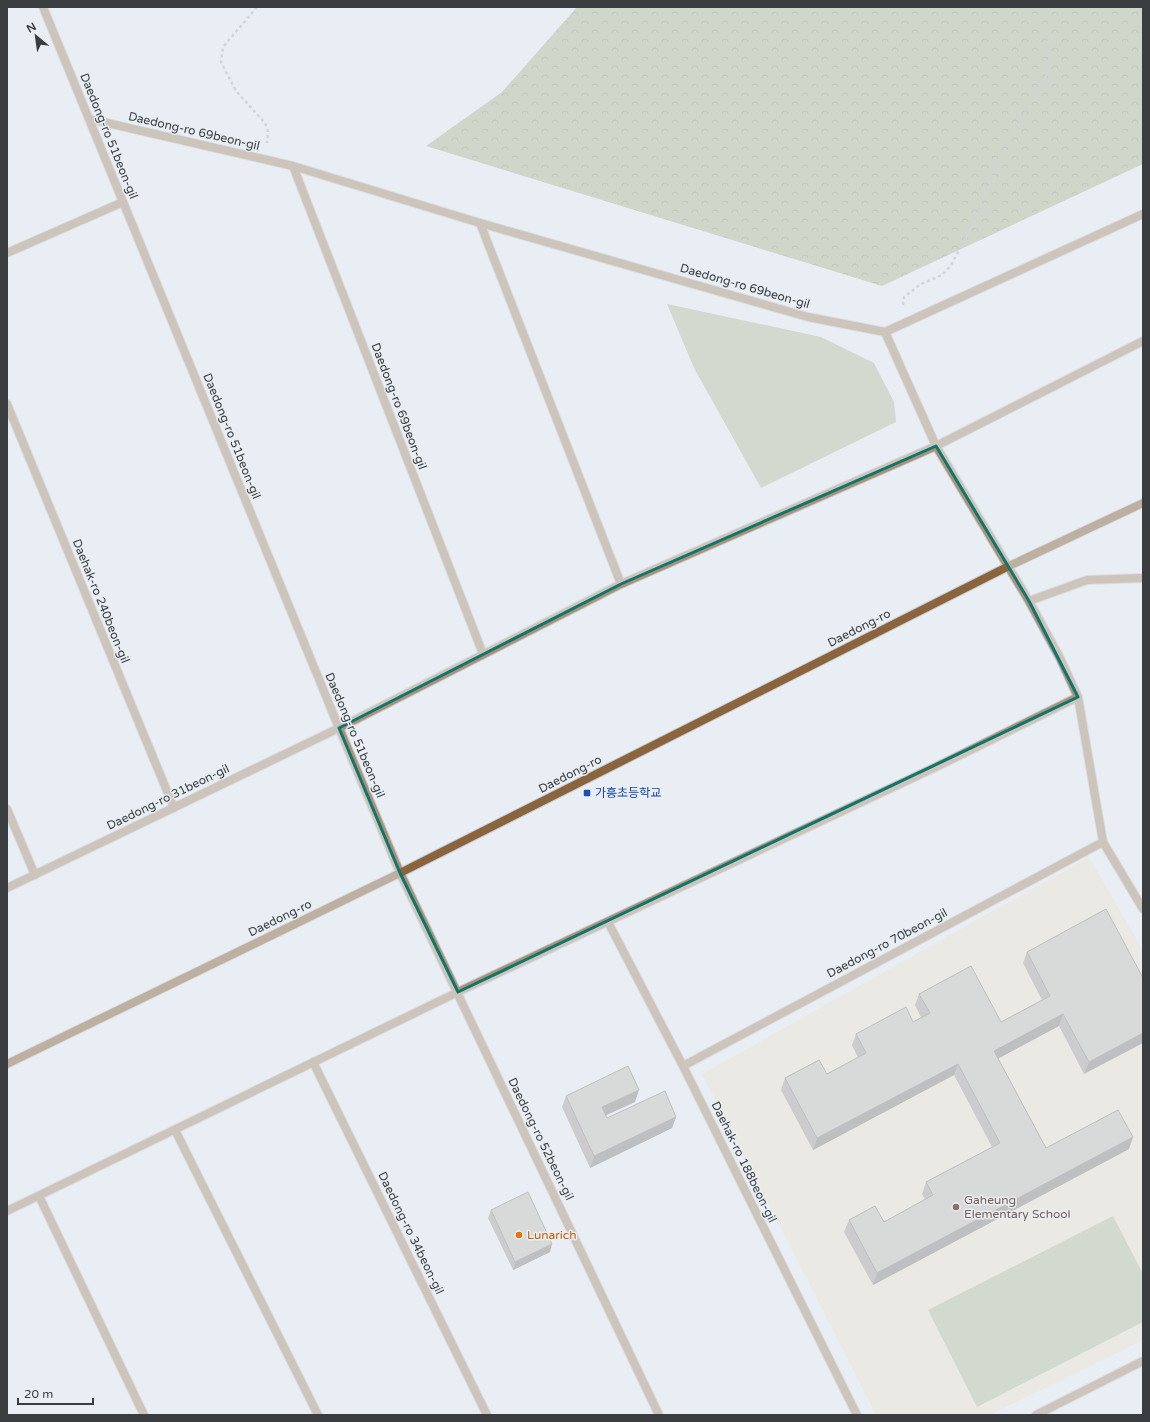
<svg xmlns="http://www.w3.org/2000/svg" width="1150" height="1422" viewBox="0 0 1150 1422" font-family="'Varela Round','Noto Sans KR',sans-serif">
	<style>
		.education { fill: #ece3ce }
		.forest { fill: url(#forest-crowns) }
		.park { fill: #b6c0a2 }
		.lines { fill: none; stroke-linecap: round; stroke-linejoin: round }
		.street-casing { stroke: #c6cbd0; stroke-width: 10 }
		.secondary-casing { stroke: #c6cbd0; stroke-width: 10 }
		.path { stroke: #b1b6ba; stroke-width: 2.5; stroke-dasharray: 3 3; stroke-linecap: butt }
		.street { stroke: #ab9176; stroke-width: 8 }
		.secondary { stroke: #8a643c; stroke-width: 8 }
		.wall { fill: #a9a39f }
		.shaded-wall { fill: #898582 }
		.building { fill: #c4beb9; stroke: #898582 }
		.marked { fill: none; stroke: #0f766e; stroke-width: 3; stroke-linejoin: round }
		.transit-dot { fill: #1a4fb4; stroke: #e9eef4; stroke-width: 1.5 }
		.education-dot { fill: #8d6e63; stroke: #e9eef4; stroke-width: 1.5 }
		.food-dot { fill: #e8710a; stroke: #e9eef4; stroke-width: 1.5 }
		.labels { text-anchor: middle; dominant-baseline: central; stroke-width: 3; stroke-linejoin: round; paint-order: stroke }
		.street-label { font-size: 12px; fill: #3a3d3f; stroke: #e9eef4 }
		.transit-label { font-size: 12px; fill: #164399; stroke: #e9eef4; text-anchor: start }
		.education-label { font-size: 12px; fill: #785e54; stroke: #e9eef4; text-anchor: start }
		.food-label { font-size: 12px; fill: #c56008; stroke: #e9eef4; text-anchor: start }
	</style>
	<defs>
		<pattern id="forest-crowns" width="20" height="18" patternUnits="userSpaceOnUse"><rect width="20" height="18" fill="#aeba97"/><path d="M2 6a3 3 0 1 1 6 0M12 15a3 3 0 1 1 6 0" fill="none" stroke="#8f987d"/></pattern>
	</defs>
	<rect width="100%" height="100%" fill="#e9eef4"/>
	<path class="education" d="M1089 857 1143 950V1340L990 1415H876L702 1074Z"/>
	<path class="forest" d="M577 7H1143V164L882 286 426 146 502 92Z"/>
	<path class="park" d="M667 304 821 337 874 363 894 402 896 422 761 488 694 368Z
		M1113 1216 1143 1274V1322L977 1407 928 1310Z"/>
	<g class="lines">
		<defs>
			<path id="street" d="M43 7 339 728 400 873 659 1415
				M90 119 293 166 480 223 808 317 885 332 936 446 1029 601 1060 658 1078 697 1103 842 1143 909
				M293 166 483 654
				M480 223 621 584
				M7 253 123 202
				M885 332 1143 214
				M7 404 174 808
				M1029 601 1087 580 1143 578
				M7 809 35 875
				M7 888 339 728 621 584 936 446 1143 341
				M608 922 683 1066 857 1415
				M313 1062 487 1415
				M683 1066 1103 842
				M175 1130 318 1415
				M39 1196 144 1415
				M7 1211 458 992 934 768 1078 697
				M1036 1415 1143 1361"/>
			<path id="secondary" d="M7 1064 400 873 1007 567 1143 503"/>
		</defs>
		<use href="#street" class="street-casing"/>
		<use href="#secondary" class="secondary-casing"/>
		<path class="path" d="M257 7 223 47 221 62 236 91 265 123 268 131 267 143
			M903 305 904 297 921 284 942 275 951 265 972 226 996 166 1052 65 1048 41 1024 7"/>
		<use href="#street" class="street"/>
		<use href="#secondary" class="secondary"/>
	</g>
	<path class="wall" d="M1027 952 1143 978 1084 1074 1059 1026 998 1058 1046 1148 1129 1149 873 1285 844 1232 849 1220 884 1222 925 1200 922 1194 926 1182 992 1147 954 1075 813 1150 781 1090 785 1078 827 1074 858 1058 852 1045 856 1034 913 1022 921 1017 915 1005 919 994 1001 1022 1042 1000 1023 963Z
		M566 1096 635 1102 605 1115 607 1118 676 1117 672 1128 590 1168 562 1107Z
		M491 1210 550 1252 513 1270 488 1218Z"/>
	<path class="shaded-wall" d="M1063 1014 1059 1026 990 1063 994 1051Z
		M1143 1033V1043L1084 1074 1089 1062Z
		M958 1064 954 1075 813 1150 817 1138Z
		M639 1090 635 1102 598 1119 602 1107Z
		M676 1117 672 1128 590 1168 594 1156Z
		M1133 1137 1129 1149 873 1285 877 1273Z
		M552 1244 550 1252 513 1270 515 1262Z"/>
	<path class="building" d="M1106 909 1143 978V1033L1089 1062 1063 1014 994 1051 1046 1148 1118 1110 1133 1137 877 1273 849 1220 875 1206 884 1222 933 1195 926 1182 1000 1143 958 1064 817 1138 785 1078 819 1060 827 1074 866 1053 856 1034 906 1007 913 1022 930 1013 919 994 971 966 1001 1022 1050 996 1027 952Z
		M628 1066 639 1090 602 1107 607 1118 665 1091 676 1117 594 1156 566 1096Z
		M528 1192 552 1244 515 1262 491 1210Z"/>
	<path d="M0 0H1150V1422H0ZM936 446 1029 601 1078 697 458 992 400 873 339 728 621 584Z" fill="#e9eef4" fill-opacity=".55" fill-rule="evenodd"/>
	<path class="marked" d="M936 446 1029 601 1078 697 458 992 400 873 339 728 621 584Z"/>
	<rect class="transit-dot" x="583" y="789" width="8" height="8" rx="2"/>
	<circle class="education-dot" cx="956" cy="1207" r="4"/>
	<circle class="food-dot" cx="519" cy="1235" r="4"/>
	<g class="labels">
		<g class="street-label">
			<text transform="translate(194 131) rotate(13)">Daedong-ro 69beon-gil</text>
			<text transform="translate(109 136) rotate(68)">Daedong-ro 51beon-gil</text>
			<text transform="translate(745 286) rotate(16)">Daedong-ro 69beon-gil</text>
			<text transform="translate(399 406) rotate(69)">Daedong-ro 69beon-gil</text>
			<text transform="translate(232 436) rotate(68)">Daedong-ro 51beon-gil</text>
			<text transform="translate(101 601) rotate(68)">Daehak-ro 240beon-gil</text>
			<text transform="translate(859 628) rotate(-27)">Daedong-ro</text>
			<text transform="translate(355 735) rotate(67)">Daedong-ro 51beon-gil</text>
			<text transform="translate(570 774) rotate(-27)">Daedong-ro</text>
			<text transform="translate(168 797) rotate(-26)">Daedong-ro 31beon-gil</text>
			<text transform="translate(280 918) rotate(-26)">Daedong-ro</text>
			<text transform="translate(887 943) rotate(-28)">Daedong-ro 70beon-gil</text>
			<text transform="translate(541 1139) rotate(64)">Daedong-ro 52beon-gil</text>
			<text transform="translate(744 1162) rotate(64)">Daehak-ro 188beon-gil</text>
			<text transform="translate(411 1233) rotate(64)">Daedong-ro 34beon-gil</text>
		</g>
		<g class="transit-label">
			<text x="595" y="793">가흥초등학교</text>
		</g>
		<g class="education-label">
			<text x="964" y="1200">Gaheung<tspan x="964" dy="14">Elementary School</tspan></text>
		</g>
		<g class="food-label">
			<text x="527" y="1235">Lunarich</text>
		</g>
	</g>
	<rect width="1150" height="1422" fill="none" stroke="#3a3d3f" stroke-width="16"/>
	<g transform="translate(36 36) rotate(331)" stroke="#e9eef4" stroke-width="3" paint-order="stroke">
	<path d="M0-3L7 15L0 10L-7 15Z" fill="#3a3d3f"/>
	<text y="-6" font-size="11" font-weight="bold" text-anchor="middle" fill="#3a3d3f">N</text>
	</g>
	<path d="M18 1398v6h75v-6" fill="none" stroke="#3a3d3f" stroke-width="2"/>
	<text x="24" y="1398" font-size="12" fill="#3a3d3f" stroke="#e9eef4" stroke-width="3" paint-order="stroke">20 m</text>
</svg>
